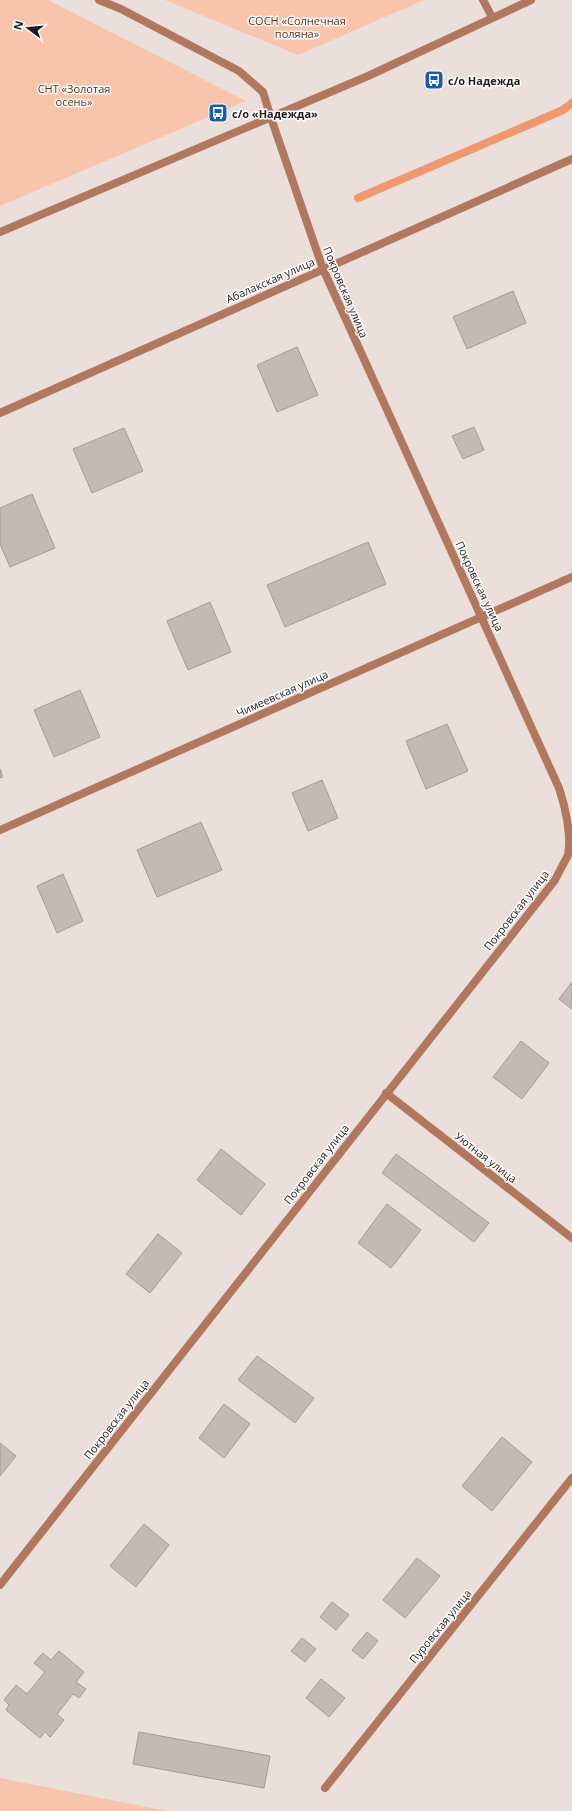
<svg xmlns="http://www.w3.org/2000/svg" width="572" height="1811" viewBox="0 0 572 1811" font-family="'Open Sans',sans-serif">
	<style>
		.green { fill: #f9c4ac }
		.lines { fill: none; stroke-linecap: round; stroke-linejoin: round }
		.stream { stroke: #f0976d; stroke-width: 8 }
		.building { fill: #c5b9b5; stroke: #a59a96 }
		.service { stroke: #b2785e; stroke-width: 8 }
		.minor { stroke: #b2785e; stroke-width: 8 }
		.tertiary { stroke: #b2785e; stroke-width: 8 }
		.labels { text-anchor: middle; dominant-baseline: central; stroke-width: 3; stroke-linejoin: round; paint-order: stroke }
		.park-label { font-size: 11px; fill: #622a0c; stroke: #fff }
		.poi-label { font-size: 11px; font-weight: bold; fill: #1f1b19; stroke: #fff; text-anchor: start }
		.street-label { font-size: 11px; fill: #1f1b19; stroke: #fff }
	</style>
	<rect width="100%" height="100%" fill="#eadfda"/>
	<path class="green" d="M0 0H48L246 101 0 206Z
		M165 0H424L298 55Z
		M0 1778 167 1811H0Z"/>
	<g class="lines">
		<path class="stream" d="M358 198 563 110 572 103"/>
	</g>
	<path class="building" d="M513 291 526 323 467 349 453 317Z
		M297 347 318 395 277 412 257 365Z
		M474 427 484 450 463 459 452 436Z
		M124 428 143 471 92 493 73 449Z
		M32 494 55 548 10 567 0 544V508Z
		M368 542 386 584 285 627 267 585Z
		M210 602 231 652 188 670 167 621Z
		M80 690 100 737 54 757 34 710Z
		M447 724 468 771 426 789 406 741Z
		M0 769 3 777 0 778Z
		M322 780 338 818 308 831 292 793Z
		M201 822 222 870 157 897 137 850Z
		M63 874 83 921 57 933 37 886Z
		M572 982V1009L559 999Z
		M521 1041 549 1063 522 1099 493 1077Z
		M221 1149 265 1184 241 1215 197 1180Z
		M396 1154 489 1223 474 1242 382 1173Z
		M387 1204 421 1230 391 1268 358 1243Z
		M158 1234 182 1253 150 1293 126 1274Z
		M257 1356 314 1398 295 1423 238 1380Z
		M224 1404 250 1424 224 1458 199 1438Z
		M502 1437 532 1462 492 1511 462 1486Z
		M0 1443 16 1456 0 1476Z
		M144 1524 169 1545 136 1587 110 1566Z
		M417 1558 440 1576 405 1618 383 1600Z
		M332 1602 349 1615 336 1630 320 1617Z
		M367 1632 378 1641 363 1659 352 1650Z
		M302 1638 316 1649 305 1662 291 1651Z
		M59 1651 84 1672 76 1682 86 1689 79 1698 73 1694 57 1714 64 1720 50 1737 45 1732 40 1738 6 1710 9 1705 4 1700 16 1685 27 1694 45 1672 34 1663 43 1653 51 1660Z
		M321 1679 345 1698 329 1717 306 1698Z
		M139 1732 270 1756 264 1788 133 1764Z"/>
	<g class="lines">
		<path class="service" d="M99 0 121 9 239 71 263 92 271 118"/>
		<path class="minor" d="M483 0 492 17
			M0 413 572 159
			M0 830 572 577
			M386 1093 572 1238
			M0 1585 555 880C559 872 564 863 568 855 572 836 565 806 559 788L323 269 271 118
			M325 1788 572 1478"/>
		<path class="tertiary" d="M0 232 368 76 531 0"/>
	</g>
	<defs>
		<symbol id="bus-square" viewBox="-11 -11 22 22"><rect x="-9" y="-9" width="18" height="18" rx="4" fill="#175dad" stroke="#fff"/><path d="M-5-6H5V4H4V6H2V4H-2V6H-4V4H-5ZM-3.5-4V0h7V-4ZM-3.5 1.2v1.5H-2V1.2ZM2 1.2v1.5H3.5V1.2Z" fill="#fff"/></symbol>
	</defs>
	<g fill-rule="evenodd">
		<use href="#bus-square" x="423" y="69" width="22" height="22"/>
		<use href="#bus-square" x="207" y="102" width="22" height="22"/>
	</g>
	<g class="labels">
		<g class="park-label">
			<text x="297" y="20">СОСН «Солнечная<tspan x="297" dy="13">поляна»</tspan></text>
			<text x="74" y="88">СНТ «Золотая<tspan x="74" dy="13">осень»</tspan></text>
		</g>
		<g class="poi-label">
			<text x="448" y="80">с/о Надежда</text>
			<text x="232" y="113">с/о «Надежда»</text>
		</g>
		<g class="street-label">
			<text transform="translate(270 280) rotate(-24)">Абалакская улица</text>
			<text transform="translate(346 292) rotate(67)">Покровская улица</text>
			<text transform="translate(480 586) rotate(65)">Покровская улица</text>
			<text transform="translate(282 693) rotate(-24)">Чимеевская улица</text>
			<text transform="translate(516 910) rotate(-52)">Покровская улица</text>
			<text transform="translate(486 1157) rotate(38)">Уютная улица</text>
			<text transform="translate(316 1164) rotate(-52)">Покровская улица</text>
			<text transform="translate(116 1419) rotate(-52)">Покровская улица</text>
			<text transform="translate(440 1626) rotate(-51)">Пуровская улица</text>
		</g>
	</g>
	<g transform="translate(28 28) rotate(286)" stroke="#ffffff" stroke-width="3" paint-order="stroke">
	<path d="M0-3L7 15L0 10L-7 15Z" fill="#1f1b19"/>
	<text y="-6" font-size="11" font-weight="bold" text-anchor="middle" fill="#1f1b19">N</text>
	</g>
</svg>
